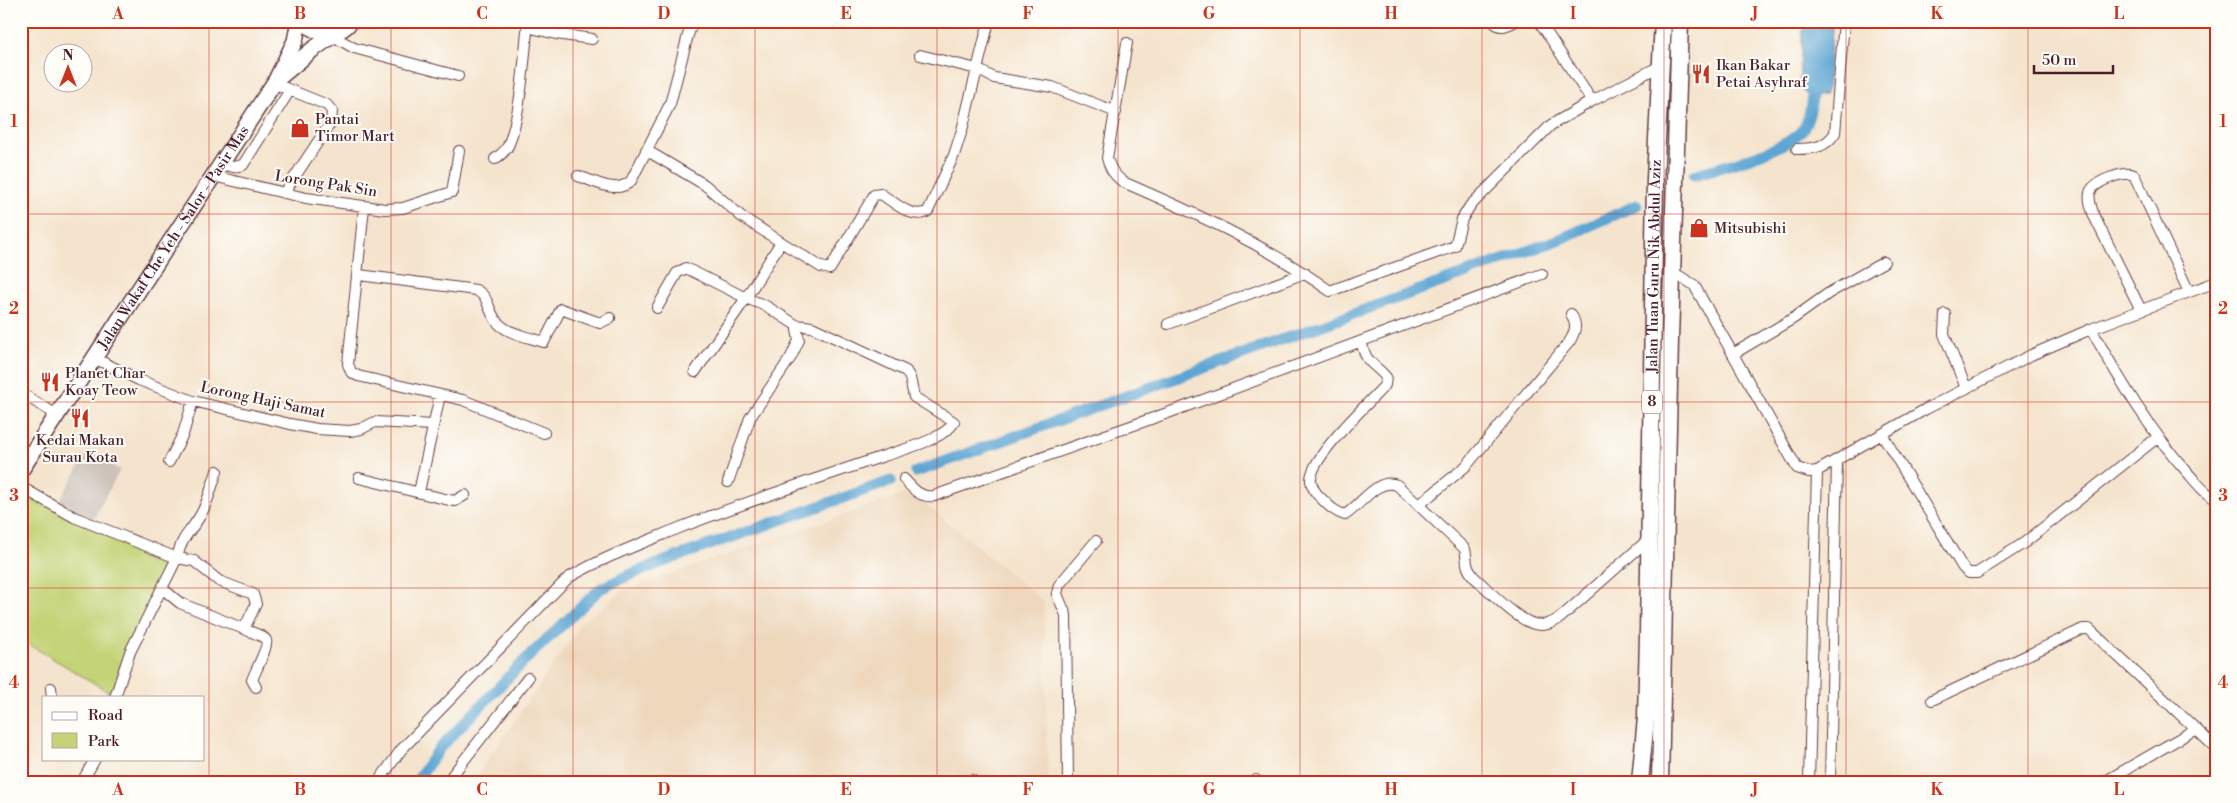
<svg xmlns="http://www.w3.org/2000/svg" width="2237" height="803" viewBox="0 0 2237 803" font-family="'Libre Bodoni',serif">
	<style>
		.built { fill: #eed7bb }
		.industrial { fill: #ccc2b9 }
		.green { fill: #c3d376; stroke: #867950 }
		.water { fill: #5da5d3; stroke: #54627f }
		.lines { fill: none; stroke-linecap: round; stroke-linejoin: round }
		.canal { stroke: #5da5d3; stroke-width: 11 }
		.minor-casing { stroke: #643d43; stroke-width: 12 }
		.secondary-casing { stroke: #643d43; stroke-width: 18 }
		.primary-casing { stroke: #643d43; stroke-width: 19 }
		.minor { stroke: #fff; stroke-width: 10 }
		.secondary { stroke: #fff; stroke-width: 15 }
		.primary { stroke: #fff; stroke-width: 16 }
		.grid { fill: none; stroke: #c8321e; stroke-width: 1; stroke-opacity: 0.55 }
		.labels { text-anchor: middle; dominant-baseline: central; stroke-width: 4; stroke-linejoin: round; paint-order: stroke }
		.shield { fill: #fdfcf7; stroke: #806168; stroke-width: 1 }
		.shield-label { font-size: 14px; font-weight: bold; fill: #4a1f2b }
		.poi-label { font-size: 15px; fill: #4a1f2b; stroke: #fdfcf7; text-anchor: start }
		.street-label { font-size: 15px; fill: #4a1f2b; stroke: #fdfcf7 }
		.neatline { fill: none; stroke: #c8321e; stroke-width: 2 }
		.grid-label { font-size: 16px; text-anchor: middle; font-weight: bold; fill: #c8321e }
	</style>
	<rect width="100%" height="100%" fill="#fdfcf7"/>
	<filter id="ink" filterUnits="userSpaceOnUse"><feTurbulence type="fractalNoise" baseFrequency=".02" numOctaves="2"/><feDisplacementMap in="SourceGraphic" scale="10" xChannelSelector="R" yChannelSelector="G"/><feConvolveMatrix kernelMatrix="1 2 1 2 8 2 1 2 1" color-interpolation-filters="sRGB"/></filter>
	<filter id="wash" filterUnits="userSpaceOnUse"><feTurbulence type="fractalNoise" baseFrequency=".0096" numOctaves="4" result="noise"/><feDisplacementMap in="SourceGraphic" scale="20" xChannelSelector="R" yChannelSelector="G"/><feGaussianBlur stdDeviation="1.12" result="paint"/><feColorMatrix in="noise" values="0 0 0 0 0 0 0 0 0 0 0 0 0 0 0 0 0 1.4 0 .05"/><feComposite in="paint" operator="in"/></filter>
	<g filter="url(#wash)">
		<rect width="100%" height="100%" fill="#f5e4cd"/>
		<path class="built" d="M911 492 1044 602 1048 782H473L582 622 624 590Z"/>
		<path class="industrial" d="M88 452 120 470 93 519 58 503Z"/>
		<path class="green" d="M26 490 165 557 168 562 165 573 112 694 25 642 21 646V497Z"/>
		<path class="water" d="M1803 21H1833L1827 91 1825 95C1812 97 1803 97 1799 83Z"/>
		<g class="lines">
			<path class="canal" d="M1694 175C1720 167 1786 151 1802 130 1809 121 1811 107 1812 96
				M916 472 1558 240 1637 205
				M416 782 439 749 523 662 600 589 629 575 684 554 891 481"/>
		</g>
	</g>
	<g filter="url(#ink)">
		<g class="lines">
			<defs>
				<path id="minor" d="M1493 21C1500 30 1507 25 1516 21
					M1539 21 1592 101
					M527 27 556 34 592 39
					M333 36 354 48 458 76
					M1127 43 1107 158C1110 169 1114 175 1123 182 1195 213 1266 245 1330 291L1455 246 1462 219 1470 206 1551 125 1592 101 1662 65
					M920 55 977 69 994 78 1052 87 1116 112
					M273 83 327 105 332 111 331 122 284 193
					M1797 149C1814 149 1826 147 1835 133L1844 21
					M646 150 705 185 742 217 781 242 821 267 830 269 874 195 881 194C894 202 913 221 928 211L954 155 962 130 989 21
					M495 159C502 154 508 149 510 141 522 105 524 59 528 21
					M221 164 233 167 243 165 290 90
					M213 176 306 198 385 209 403 208 452 192 459 151
					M578 176C595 181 616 195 631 181L670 104 688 35 693 21
					M364 207 348 364 351 372 358 376 463 400 544 433
					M1673 272 1694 285 1797 468 1809 472 1817 471 1926 409 2031 355 2091 329 2216 282
					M359 275 476 290C489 297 487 307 495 319 503 333 529 337 544 342L561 309 600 323 610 318
					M657 308 677 273 686 268 746 298 695 372
					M2141 310 2094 216C2092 209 2088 201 2090 193 2092 182 2125 170 2134 175L2189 292
					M1945 314 1944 334 1966 388
					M1168 324 1305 273
					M2091 329C2120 380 2149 430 2188 473 2196 482 2205 494 2216 499
					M1361 341C1367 366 1372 361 1386 377L1385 385C1369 403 1309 458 1311 481 1312 489 1317 495 1323 500 1330 507 1335 512 1345 515 1361 505 1377 477 1397 485L1465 549C1468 562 1464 565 1474 577 1490 591 1520 625 1541 625 1548 625 1554 622 1560 618L1650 538
					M1733 354 1794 318 1829 293 1884 262
					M94 358 139 380 193 401 290 424 317 429 350 431 361 429 375 422 433 425
					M21 393 57 415
					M1882 434 1963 568 1969 573H1977L2024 543 2158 437
					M169 462 183 434 193 401
					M217 471C212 485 208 503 200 516 189 534 182 536 177 558L194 561 219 581 253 594 256 604 244 629C250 632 263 635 266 640 269 645 255 672 252 680L256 687
					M359 478 449 500 455 501 465 495
					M904 479C913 489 920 498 934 496L1176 410 1542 274
					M728 482 750 418 791 357 799 340 796 325
					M21 487 74 517 177 558 130 652 115 697
					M419 492 440 395
					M1419 505 1466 466 1570 341C1576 330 1577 325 1571 314
					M163 589 180 603 244 629
					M51 688 52 697
					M1932 700 2083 629H2089L2216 748
					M1256 780V782
					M82 782 95 759
					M378 782 401 750 568 578C604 557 640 544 679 528 746 502 815 479 884 456 902 450 945 439 954 422L914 397 910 378 906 371 812 327 796 325 766 306 746 298 781 242
					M447 782 528 678
					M970 782 972 780
					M1068 782 1066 615 1057 594 1059 585 1096 541
					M1809 782 1817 471
					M1830 782 1837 460
					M2104 782 2196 729"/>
				<g id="secondary">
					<path d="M304 21C317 36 338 37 351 21"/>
					<path d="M281 76 312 50 339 31"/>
					<path id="s1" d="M21 470 276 80 295 41 299 21"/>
				</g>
				<g id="primary">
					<path id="s2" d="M1640 782 1646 718 1648 635 1655 179 1663 21"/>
					<path d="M1660 782 1670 339 1680 21"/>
				</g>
			</defs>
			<use href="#minor" class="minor-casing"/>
			<use href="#secondary" class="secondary-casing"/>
			<use href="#primary" class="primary-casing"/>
			<use href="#minor" class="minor"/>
			<use href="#secondary" class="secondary"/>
			<use href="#primary" class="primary"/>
		</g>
	</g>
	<path class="grid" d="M209 21V782M391 21V782M573 21V782M755 21V782M937 21V782M1118 21V782M1300 21V782M1482 21V782M1664 21V782M1846 21V782M2028 21V782M21 214H2216M21 402H2216M21 588H2216"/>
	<defs>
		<symbol id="restaurant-bare" viewBox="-9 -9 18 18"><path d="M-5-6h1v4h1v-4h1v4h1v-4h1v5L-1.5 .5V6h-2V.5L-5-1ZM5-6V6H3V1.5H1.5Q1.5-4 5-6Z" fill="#c8321e" stroke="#fdfcf7" stroke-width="2.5" paint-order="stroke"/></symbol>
		<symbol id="shop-bare" viewBox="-9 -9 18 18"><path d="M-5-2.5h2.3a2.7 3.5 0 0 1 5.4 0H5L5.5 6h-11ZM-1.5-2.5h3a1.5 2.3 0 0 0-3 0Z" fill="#c8321e" stroke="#fdfcf7" stroke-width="2.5" paint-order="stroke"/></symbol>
	</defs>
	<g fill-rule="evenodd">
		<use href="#restaurant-bare" x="1687" y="60" width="28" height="28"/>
		<use href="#shop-bare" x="286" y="114" width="28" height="28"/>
		<use href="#shop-bare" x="1685" y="214" width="28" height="28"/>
		<use href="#restaurant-bare" x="36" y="368" width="28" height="28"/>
		<use href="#restaurant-bare" x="66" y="404" width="28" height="28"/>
	</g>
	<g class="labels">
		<rect class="shield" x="1642" y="390.5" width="20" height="23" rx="4"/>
		<g class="shield-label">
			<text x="1652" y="402">8</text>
		</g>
		<g class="poi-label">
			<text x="1716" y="65">Ikan Bakar<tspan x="1716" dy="17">Petai Asyhraf</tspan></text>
			<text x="315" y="119">Pantai<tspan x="315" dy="17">Timor Mart</tspan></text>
			<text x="1714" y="228">Mitsubishi</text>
			<text x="65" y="373">Planet Char<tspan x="65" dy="17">Koay Teow</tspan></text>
			<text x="80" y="440" text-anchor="middle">Kedai Makan<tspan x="80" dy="17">Surau Kota</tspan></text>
		</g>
		<g class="street-label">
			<text transform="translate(326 184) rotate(9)">Lorong Pak Sin</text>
			<text stroke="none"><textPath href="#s1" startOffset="278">Jalan Wakaf Che Yeh - Salor - Pasir Mas</textPath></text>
			<text stroke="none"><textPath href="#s2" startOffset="516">Jalan Tuan Guru Nik Abdul Aziz</textPath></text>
			<text transform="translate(263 400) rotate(12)">Lorong Haji Samat</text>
		</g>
	</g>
	<rect width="2237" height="803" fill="none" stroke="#fdfcf7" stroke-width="55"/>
	<rect x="42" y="696" width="162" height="65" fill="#fdfcf7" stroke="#b5a4a5"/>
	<rect x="52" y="712" width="25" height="8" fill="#ffffff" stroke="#b5a4a5"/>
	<text x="88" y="720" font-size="15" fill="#4a1f2b">Road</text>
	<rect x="52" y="733" width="25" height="15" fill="#c3d376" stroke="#b5a4a5"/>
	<text x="88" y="746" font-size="15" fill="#4a1f2b">Park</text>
	<g transform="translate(68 68)"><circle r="24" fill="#fdfcf7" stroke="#b5a4a5"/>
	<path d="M0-4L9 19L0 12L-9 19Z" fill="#c8321e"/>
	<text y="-8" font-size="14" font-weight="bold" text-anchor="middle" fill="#4a1f2b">N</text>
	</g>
	<path d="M2034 65v8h79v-8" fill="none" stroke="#4a1f2b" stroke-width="2.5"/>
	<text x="2042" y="65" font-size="15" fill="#4a1f2b" stroke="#fdfcf7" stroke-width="4" paint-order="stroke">50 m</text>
	<rect x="28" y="28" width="2182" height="748" class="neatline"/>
	<g class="grid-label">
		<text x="118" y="19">A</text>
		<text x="300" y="19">B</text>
		<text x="482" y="19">C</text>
		<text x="664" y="19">D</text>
		<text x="846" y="19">E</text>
		<text x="1028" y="19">F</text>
		<text x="1209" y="19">G</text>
		<text x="1391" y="19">H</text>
		<text x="1573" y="19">I</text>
		<text x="1755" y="19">J</text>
		<text x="1937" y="19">K</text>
		<text x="2119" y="19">L</text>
		<text x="14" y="127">1</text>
		<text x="2223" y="127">1</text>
		<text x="14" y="314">2</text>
		<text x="2223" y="314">2</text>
		<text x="14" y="501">3</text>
		<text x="2223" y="501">3</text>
		<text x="14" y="688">4</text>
		<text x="2223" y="688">4</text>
		<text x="118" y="795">A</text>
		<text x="300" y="795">B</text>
		<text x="482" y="795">C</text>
		<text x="664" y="795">D</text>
		<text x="846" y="795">E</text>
		<text x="1028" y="795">F</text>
		<text x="1209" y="795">G</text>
		<text x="1391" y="795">H</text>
		<text x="1573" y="795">I</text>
		<text x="1755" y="795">J</text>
		<text x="1937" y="795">K</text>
		<text x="2119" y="795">L</text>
	</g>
</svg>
